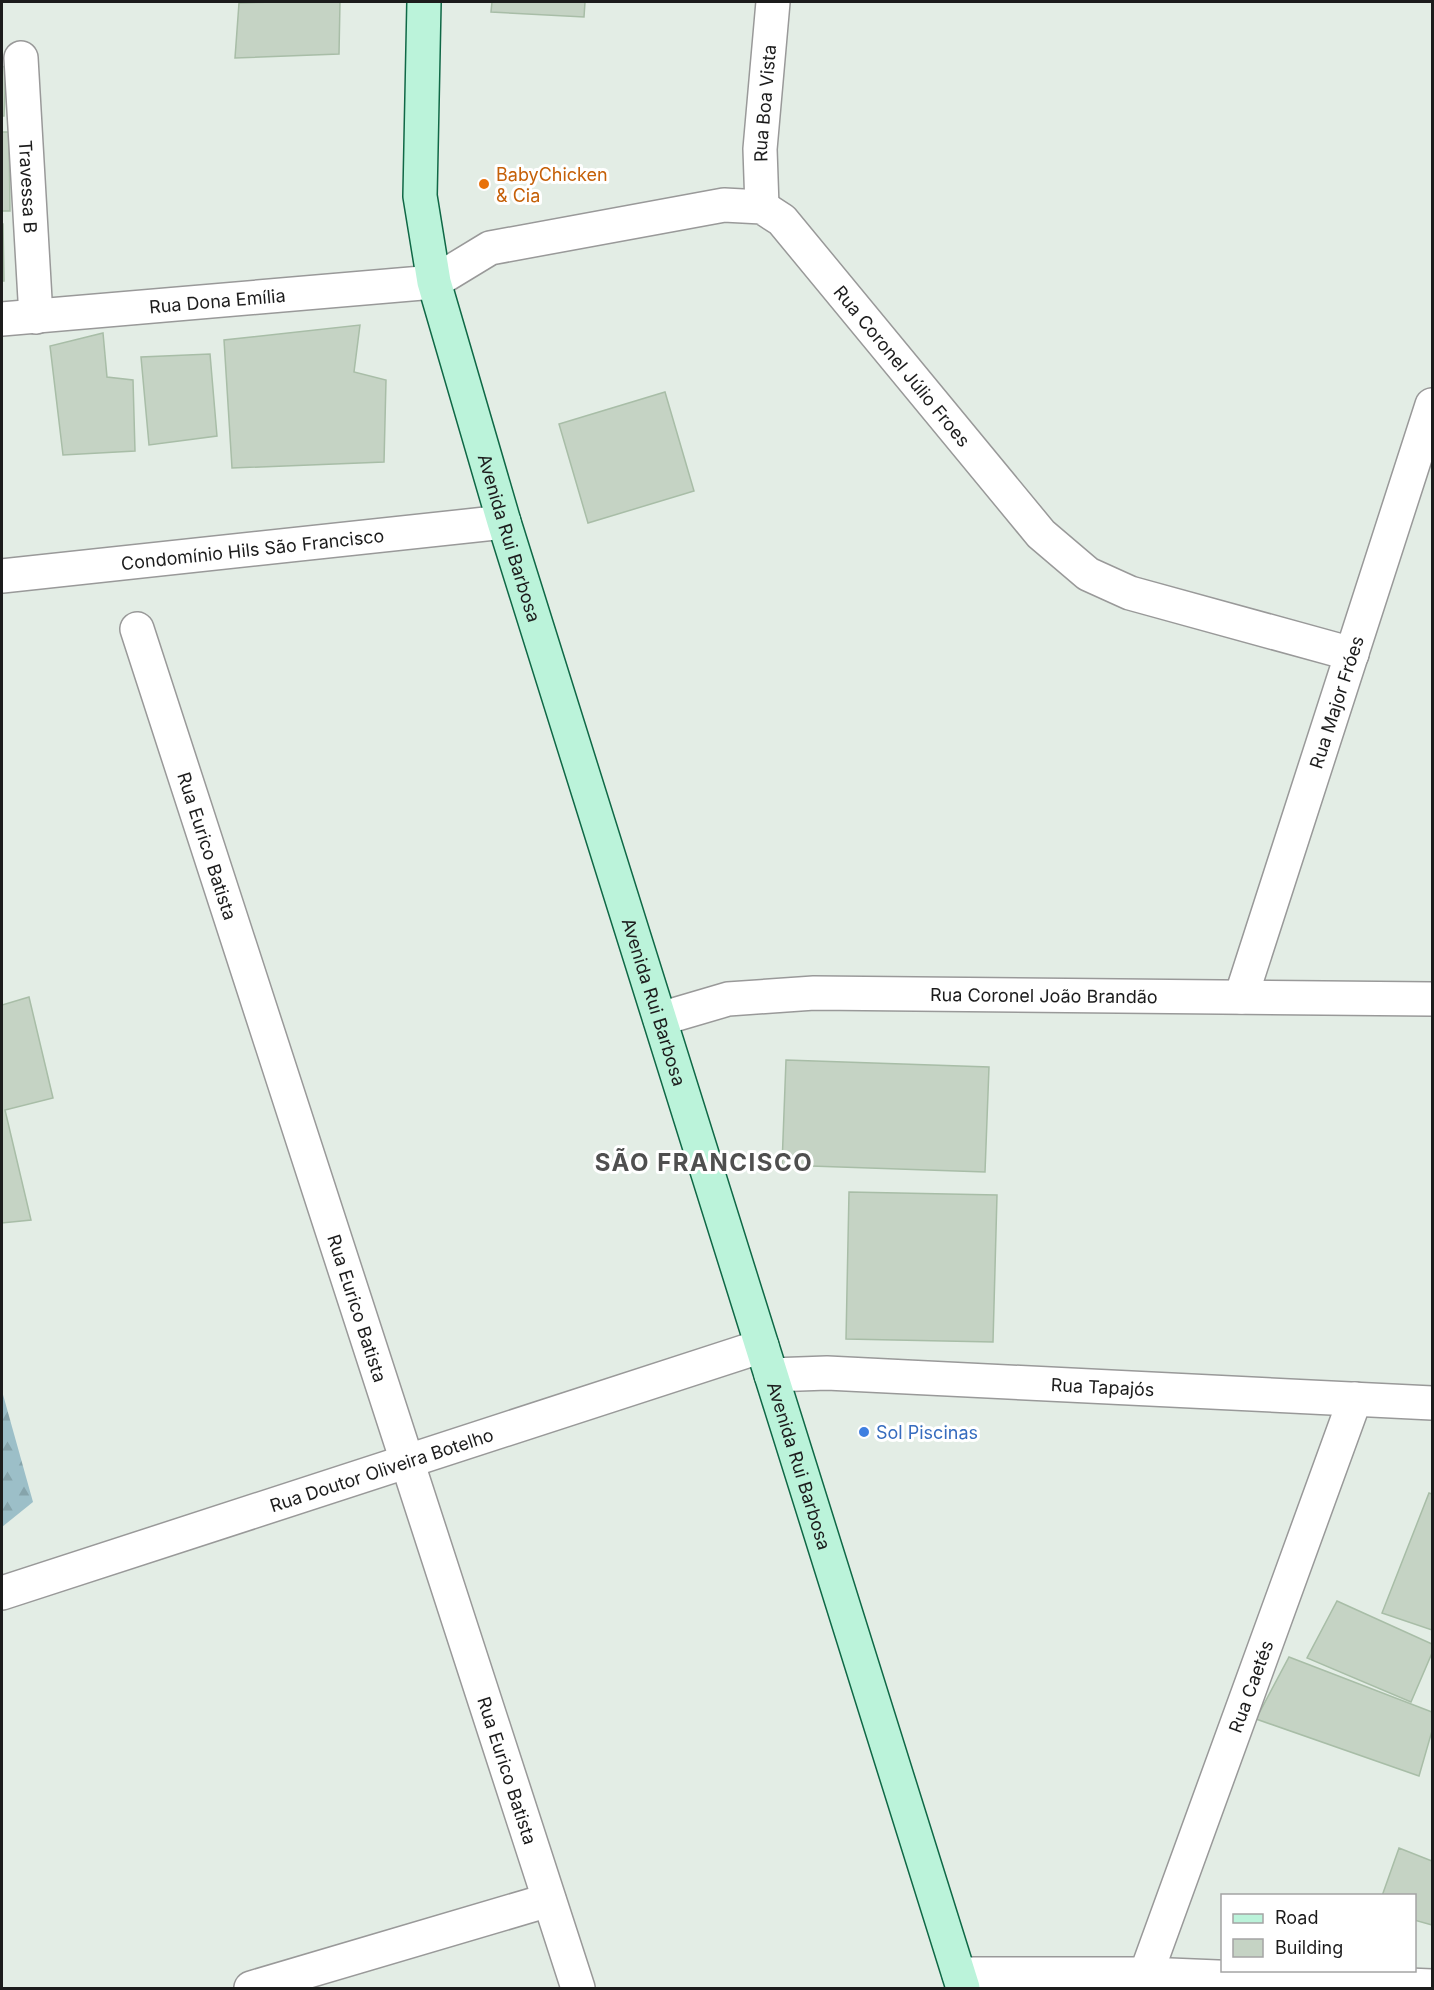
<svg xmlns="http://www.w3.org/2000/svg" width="1434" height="1990" viewBox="0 0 1434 1990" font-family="Inter,sans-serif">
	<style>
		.forest { fill: url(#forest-firs) }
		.building { fill: #c5d3c4; stroke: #a8bda7; stroke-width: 1.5 }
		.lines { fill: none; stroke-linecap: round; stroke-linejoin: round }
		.minor-casing { stroke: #999; stroke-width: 36 }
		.secondary-casing { stroke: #0f6846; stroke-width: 36 }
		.minor { stroke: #fff; stroke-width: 33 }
		.secondary { stroke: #bbf3da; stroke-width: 33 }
		.food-dot { fill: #e8710a; stroke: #fff; stroke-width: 2 }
		.shop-dot { fill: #3f7fe0; stroke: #fff; stroke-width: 2 }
		.labels { text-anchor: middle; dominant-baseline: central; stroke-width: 6; stroke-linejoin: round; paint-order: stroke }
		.street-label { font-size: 18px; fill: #1c1c1c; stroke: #fff }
		.food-label { font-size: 18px; fill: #c56008; stroke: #fff; text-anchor: start }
		.shop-label { font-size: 18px; fill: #366cbe; stroke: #fff; text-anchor: start }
		.district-label { font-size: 24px; font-weight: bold; letter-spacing: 1.5px; fill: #4f4f4f; stroke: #fff }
	</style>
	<defs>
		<pattern id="forest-firs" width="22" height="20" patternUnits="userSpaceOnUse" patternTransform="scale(1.5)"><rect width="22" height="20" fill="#9cbfc8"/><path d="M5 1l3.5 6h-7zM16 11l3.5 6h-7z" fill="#86a4ab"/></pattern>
	</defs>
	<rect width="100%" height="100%" fill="#e3ede5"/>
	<path class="forest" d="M2 1391 33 1502 2 1527Z"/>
	<path class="building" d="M277 2H340L339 54 235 58 239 3Z
		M492 2H585L584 17 491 12Z
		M6 66 4 116H2V67Z
		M2 132H9L10 211H2Z
		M2 224H3L4 281H2Z
		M360 325 354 372 386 380 384 462 232 468 224 340Z
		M103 333 107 377 133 380 135 451 63 455 50 346Z
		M210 354 217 436 149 445 141 357Z
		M665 392 694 491 588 523 559 424Z
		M29 997 53 1098 5 1110 31 1220 2 1223V1005Z
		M786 1060 989 1067 985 1172 782 1165Z
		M849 1192 997 1195 993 1342 846 1339Z
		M1429 1493 1432 1494V1630L1382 1613Z
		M1337 1601 1432 1644V1653L1411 1702 1307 1658Z
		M1289 1657 1432 1712V1731L1419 1776 1256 1719Z
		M1399 1848 1432 1861V1925L1414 1920V1896H1382Z"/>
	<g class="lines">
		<defs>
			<g id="minor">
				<path id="s1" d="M21 58 36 317"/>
				<path id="s2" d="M762 207 760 149 773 2"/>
				<path id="s3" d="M2 319 434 282 490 248 724 205 762 207 782 220 1041 534 1088 574 1130 593 1352 654"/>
				<path id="s4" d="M2 576 504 522"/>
				<path id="s5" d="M137 629 578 1988"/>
				<path id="s6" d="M1241 997 1432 405"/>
				<path id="s7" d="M660 1019 728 999 814 993 1432 999"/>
				<path id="s8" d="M771 1375 827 1373 1432 1403"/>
				<path id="s9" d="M2 1593 762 1346"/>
				<path d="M959 1974H1146L1432 1986"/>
				<path id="s10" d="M1146 1974 1355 1399"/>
				<path d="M251 1988 549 1900"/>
			</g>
			<g id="secondary">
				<path id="s11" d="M424 2 420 196 434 282 504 522 963 1988"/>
			</g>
		</defs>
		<use href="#minor" class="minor-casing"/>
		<use href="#secondary" class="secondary-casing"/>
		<use href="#minor" class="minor"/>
		<use href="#secondary" class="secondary"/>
	</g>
	<circle class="food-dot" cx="484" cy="184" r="6"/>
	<circle class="shop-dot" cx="864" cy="1432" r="6"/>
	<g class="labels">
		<g class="street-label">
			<text stroke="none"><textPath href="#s2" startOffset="104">Rua Boa Vista</textPath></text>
			<text stroke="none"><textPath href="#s1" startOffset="129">Travessa B</textPath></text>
			<text stroke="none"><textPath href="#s3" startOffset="216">Rua Dona Emília</textPath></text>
			<text stroke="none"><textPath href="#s3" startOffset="988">Rua Coronel Júlio Froes</textPath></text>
			<text stroke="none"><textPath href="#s11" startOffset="548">Avenida Rui Barbosa</textPath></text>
			<text stroke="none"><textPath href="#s4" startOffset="252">Condomínio Hils São Francisco</textPath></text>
			<text stroke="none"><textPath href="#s6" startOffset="310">Rua Major Fróes</textPath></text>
			<text stroke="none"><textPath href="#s5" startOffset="228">Rua Eurico Batista</textPath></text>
			<text stroke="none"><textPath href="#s7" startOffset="387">Rua Coronel João Brandão</textPath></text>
			<text stroke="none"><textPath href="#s11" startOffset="1034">Avenida Rui Barbosa</textPath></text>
			<text stroke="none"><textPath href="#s5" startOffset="714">Rua Eurico Batista</textPath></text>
			<text stroke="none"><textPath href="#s8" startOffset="332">Rua Tapajós</textPath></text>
			<text stroke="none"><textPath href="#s11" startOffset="1520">Avenida Rui Barbosa</textPath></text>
			<text stroke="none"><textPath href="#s9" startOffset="399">Rua Doutor Oliveira Botelho</textPath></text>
			<text stroke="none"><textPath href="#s10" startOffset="306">Rua Caetés</textPath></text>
			<text stroke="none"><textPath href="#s5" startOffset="1200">Rua Eurico Batista</textPath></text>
		</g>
		<g class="food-label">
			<text x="496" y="174">BabyChicken<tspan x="496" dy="21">&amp; Cia</tspan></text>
		</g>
		<g class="shop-label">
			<text x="876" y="1432">Sol Piscinas</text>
		</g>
		<g class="district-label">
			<text x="704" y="1162">SÃO FRANCISCO</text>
		</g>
	</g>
	<rect width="1434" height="1990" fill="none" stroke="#1c1c1c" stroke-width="6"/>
	<rect x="1221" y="1894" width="195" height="78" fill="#ffffff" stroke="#a4a4a4" stroke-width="1.5"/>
	<rect x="1233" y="1914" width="30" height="9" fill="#bbf3da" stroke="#a4a4a4" stroke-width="1.5"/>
	<text x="1275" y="1924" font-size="18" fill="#1c1c1c">Road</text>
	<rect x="1233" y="1939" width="30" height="18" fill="#c5d3c4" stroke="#a4a4a4" stroke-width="1.5"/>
	<text x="1275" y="1954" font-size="18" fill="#1c1c1c">Building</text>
</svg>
